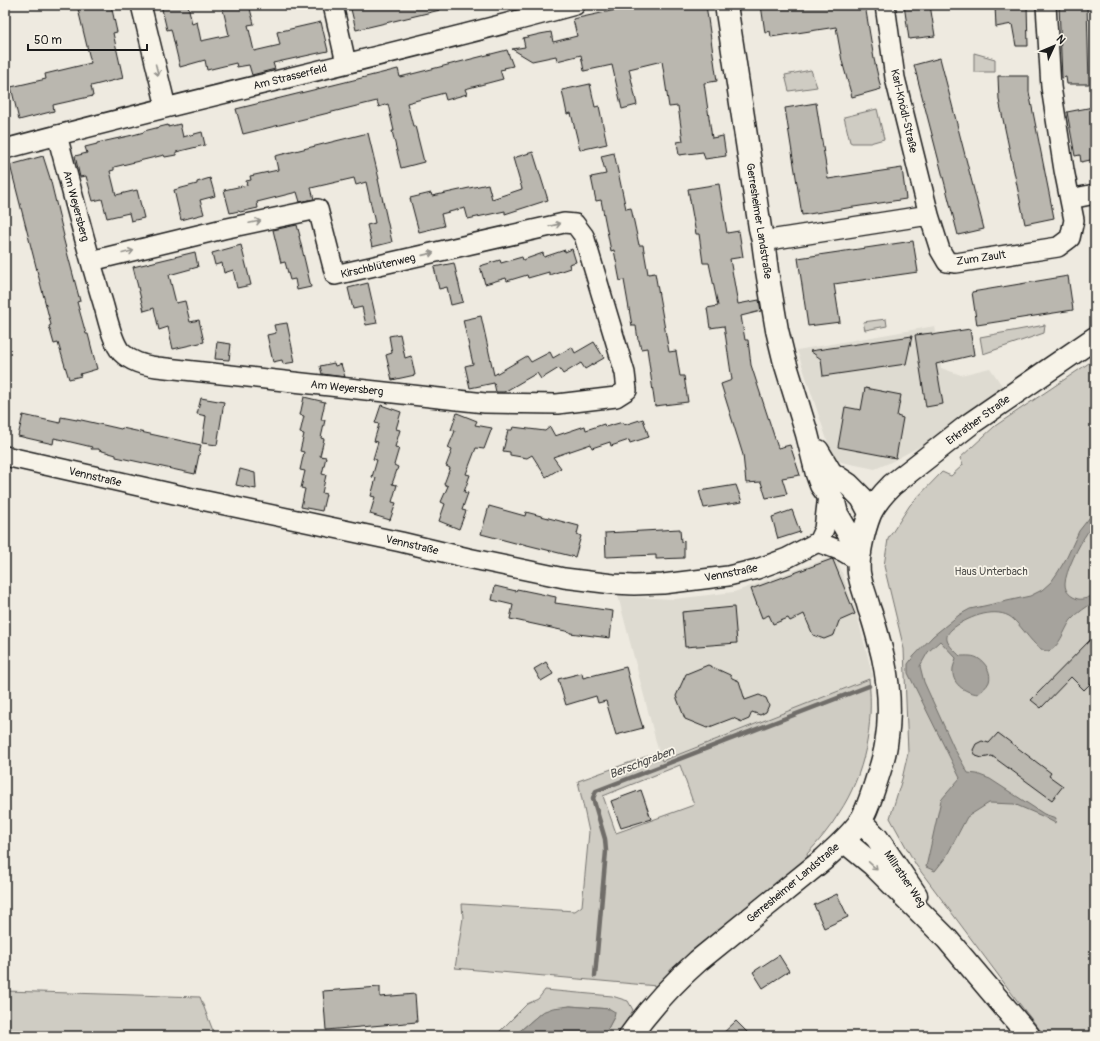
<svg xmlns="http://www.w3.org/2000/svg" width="1100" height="1041" viewBox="0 0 1100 1041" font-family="Pangolin,sans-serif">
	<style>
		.built { fill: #dedbd1 }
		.green { fill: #cfccc3; stroke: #767470; fill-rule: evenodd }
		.water { fill: #a6a39d; stroke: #6f6d69 }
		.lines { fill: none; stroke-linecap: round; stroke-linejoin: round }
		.stream { stroke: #6f6d69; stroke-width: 4.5 }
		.building { fill: #bab7af; stroke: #1c1c1c }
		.street-casing { stroke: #1c1c1c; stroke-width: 22 }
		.secondary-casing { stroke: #1c1c1c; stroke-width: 25 }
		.street { stroke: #f7f3e8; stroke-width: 19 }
		.secondary { stroke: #f7f3e8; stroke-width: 22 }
		.oneway { stroke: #94928c }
		.labels { text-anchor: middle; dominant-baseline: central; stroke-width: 3.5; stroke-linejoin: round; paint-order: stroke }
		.street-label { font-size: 11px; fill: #1c1c1c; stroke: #f7f3e8 }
		.park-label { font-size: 11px; fill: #52514e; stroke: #f7f3e8 }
		.water-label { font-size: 12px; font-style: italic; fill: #535250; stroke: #f7f3e8 }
	</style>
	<rect width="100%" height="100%" fill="#eeeae0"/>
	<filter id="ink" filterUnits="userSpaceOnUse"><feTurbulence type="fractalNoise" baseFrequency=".025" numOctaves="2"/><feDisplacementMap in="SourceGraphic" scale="8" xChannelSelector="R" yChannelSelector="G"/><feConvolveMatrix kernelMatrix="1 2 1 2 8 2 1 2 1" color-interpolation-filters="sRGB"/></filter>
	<g filter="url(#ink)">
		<path class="built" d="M935 326 941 368 961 375 990 368 1003 387 930 441 889 463 875 469 841 462 835 458 828 443 797 350Z
			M834 556 838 561 858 619 873 677 661 761 618 596 674 599 734 592Z"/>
		<path class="green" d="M974 53 995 59V72H974Z
			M811 70 817 87 789 91 785 75Z
			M877 109 884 139 870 143H852L850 142 844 117Z
			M886 319 887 326 865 330 863 322Z
			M1045 325 1044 333 983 354 980 337Z
			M1095 359V1036H1045L1025 1011 916 865 890 818 902 779 908 753 904 649 884 566 888 539 910 505 942 472 951 476 963 465 960 458 995 426Z
			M869 679C874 725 865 774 839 813 830 828 819 841 807 854L808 859 657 986 455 968 463 918 462 904 575 911 582 906 589 832 578 781 659 752 662 761ZM680 765 694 805 616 833 603 796Z
			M545 990 612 996 628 1001 633 1010 618 1036H604L614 1017 610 1009 570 1006 542 1012 514 1036H495L527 1004 538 999Z
			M5 991 200 997 215 1036H5Z"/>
		<path class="water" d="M1095 514C1095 517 1095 520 1094 523 1092 526 1089 529 1087 533 1080 543 1065 572 1065 584 1065 592 1071 597 1078 599 1084 600 1091 597 1095 593V601C1087 607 1078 612 1071 620 1065 628 1058 651 1047 651 1035 651 1021 623 1009 616 992 607 966 618 952 629 949 632 946 635 947 640 948 645 956 652 960 656 966 656 974 655 979 659 986 663 992 674 989 682 987 687 982 690 978 694 964 692 951 684 953 668 954 665 955 661 956 658L940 641 928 652 920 666 924 682 954 748 968 773 977 774 990 779 1044 814 1056 818 1055 823 1042 816 1014 804 989 803 967 817 946 857 935 871 926 867 941 800 960 778 908 673V664L914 656 933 636 959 615 970 609 1030 596 1042 590 1051 582 1058 572 1067 557 1079 531 1090 517Z
			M570 1006 610 1009 615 1012 614 1017 604 1036H514L542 1012 553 1008Z"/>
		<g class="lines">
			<path class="stream" d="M595 976 606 851 605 839 593 798 596 791 869 686"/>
		</g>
		<path class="building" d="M77 5H111L117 32 113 33 123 78 91 86 93 96 53 105 54 111 19 120 11 87 46 79 45 74 91 63Z
			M161 5H188L192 24 197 22 201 41 229 35 222 5H249L254 24 248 25 254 51 280 45 277 32 321 22 328 51 273 63 275 69 252 75 249 65 237 67 236 63 207 70 205 60 180 67 171 29 167 30Z
			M350 5H439L440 10 356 30Z
			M629 5H706L717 81 704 83 712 138 723 136 726 156 705 159 703 152 679 155 677 142 683 141 678 106 669 107 662 61 629 69 637 105 622 109 612 65 584 71 581 55 557 61 556 56 532 61 512 49 525 47 523 38 540 34 551 32 553 42 577 36 573 19 630 7Z
			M761 5H865L874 59 881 89 852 97 842 61 836 27 771 37 770 31 765 33Z
			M904 5H930L935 36 909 39Z
			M995 5H1027L1028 46H1016L1012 24 996 27Z
			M1059 5H1087L1089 84H1067L1066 77 1062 78Z
			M507 50 513 66 504 68 505 69 500 70 503 79 465 89 467 94 446 100 444 93 407 103 413 126H415L424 162 401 168 392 131H394L388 104 379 107 377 101 243 134 236 109 398 69 400 77Z
			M940 58 984 229 958 235 914 65Z
			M998 76H1029V92L1054 218 1025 224 999 100Z
			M590 84 595 107 599 106 607 144 580 150 571 113 567 114 562 90Z
			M816 103 828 179 902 168 906 199 802 215 785 108Z
			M1093 107 1095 116V159L1081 162 1080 155 1075 156 1067 112Z
			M180 124 183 137 202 132 205 145 176 152V155L165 157 164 155 114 167V170L110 171 116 195 137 190 144 218 131 221 129 213 107 218 102 199 93 201 86 176 80 177 75 156 87 153 85 147 97 144V143L133 135 144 132V131L168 125V127Z
			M368 133 379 179H378L392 242 372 247 367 225 375 223 366 182 356 185 354 178 311 188 314 199 300 202 297 192 257 202 258 208 240 212 239 211 230 213 224 190 247 185 246 181 251 180 250 176 278 170 275 156Z
			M533 152 548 200 505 214V211L468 219 465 208 441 214 444 226 419 232 410 198 431 193 432 196 488 184 492 199 522 189 513 158Z
			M614 153 626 209 631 208 639 245H643L648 274 655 273 669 352 676 351 680 376H684L688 402 655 406 647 348 641 349 639 340H638L636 326H632L624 280 620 281 614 250 611 251 601 200 596 201 591 177 606 174 601 156Z
			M43 156 50 178 64 236 63 237 80 301 77 302 86 334H88L97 369 80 374 81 376 69 379 58 343 54 344 49 326 51 325 10 165Z
			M210 178 215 196 200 200 204 214 181 220 174 190 197 184V182Z
			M719 184 727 233 739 231 743 257 730 259 738 304 759 300 761 311 741 316 745 340H748L751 365 778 448 790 445 800 475 782 478 787 494 766 498 761 482 746 483 743 455 721 384 732 380 724 326 710 328 707 308 718 306 709 263H703L699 234H696L688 189Z
			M297 225 300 236H299L311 287 297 290 295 279 290 280 285 262 281 263 273 230Z
			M913 241 918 272 834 284 840 322 808 326 798 258Z
			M241 245 251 285 237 288 233 270 224 273 222 263 215 265 212 253Z
			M572 249 576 262 569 264 570 268 549 275V272L528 278 527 275 507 281 506 278 485 284 480 266 500 260 501 263 522 257 523 260 543 253 544 257 565 250V252Z
			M195 252 198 267 169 275 176 303 185 301 190 322 199 320 204 342 173 349 168 327 159 330 154 308 144 311 133 267Z
			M454 263 463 302 451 305 447 287 439 289 434 267Z
			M1068 276 1073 310 977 325 972 292Z
			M368 283 377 323 366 325 362 307 353 309 348 288Z
			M481 316 494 375 527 356 531 362 550 352 553 358 572 347 575 353 594 342 604 358 585 369 581 363 563 374 559 368 541 379 537 373 504 392H496L494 383 470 388 465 366 473 364 463 320Z
			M287 323 295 362 283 364 282 360 273 362 267 335 276 333 274 325Z
			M970 329 974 355 936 364 943 404 926 407 915 335 932 333V335Z
			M400 334 405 358 411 356 415 375 392 380 386 355 392 353 389 336Z
			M912 336 906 364 823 376 821 359 810 351Z
			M217 342 231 344 229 360 215 359Z
			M334 363 335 366 341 364 345 377 322 374 320 366Z
			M865 388 901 395 897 416 903 418 896 458 838 447 845 407 861 410Z
			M304 397 325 402 321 420H325L321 438 324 439 320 456 326 457 322 474 326 475 322 493 326 494 322 511 301 507 305 489 301 488 305 471 300 470 304 452 300 451 304 434 300 433 304 416 300 415Z
			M201 398 224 402 217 445 202 443 206 416 197 414Z
			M381 405 401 412 396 429 400 430 395 447 399 448 394 465 398 467 392 484 397 485 392 502 396 503 390 520 370 514 375 497 371 496 376 478 372 477 377 460 373 459 378 442 374 441 379 424 375 423Z
			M457 413 477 421 475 425 492 428 484 449 476 448 466 474 470 475 464 492 468 493 462 510 466 511 459 529 439 521 445 504 441 502 448 486 444 484 450 468 446 466 452 450 448 448 455 431 451 430Z
			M23 415 60 423 61 417 77 420V419L121 429 122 428 201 445 195 474 116 457V455L99 450V449H91L92 447 54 438 53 444 18 436Z
			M643 419 649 437 630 443 629 440 611 446 610 442 592 448 591 444 553 457 561 468 546 477 532 455 527 458 510 455V452L503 451 508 430H512L513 427 545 431 550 427 555 436 585 426 586 430 604 424 605 427 623 422 624 425Z
			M240 469 255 473 256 489 236 485Z
			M736 485 742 502 704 508 699 491Z
			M489 506 525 516 526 512 579 526 577 534 581 536 575 557 519 543V544L481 534Z
			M792 510 800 532 778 539 772 517Z
			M680 529 681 542 684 541V558L656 559V555L606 557 605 533Z
			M832 559 833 560 855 614 839 621 834 635 824 639 813 635 804 614 790 621 788 618 773 624 769 615 762 618 751 589Z
			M495 586 516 591 517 589 556 597 555 603 613 611 610 638 570 633V632L510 619 513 605 492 600Z
			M734 607 737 643 685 647 682 612Z
			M1095 635V679L1084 690 1071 677 1041 708 1031 700 1033 698Z
			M546 662 553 674 541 681 534 669Z
			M708 665 730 675 732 678 739 681 745 700 759 695 766 698 769 705 766 712 760 715 752 712 749 719 742 722 733 718 707 728 685 719 676 696 686 674Z
			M626 667 638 712 643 728 616 735 606 701 598 703 596 696 566 705 558 679 582 673 583 678Z
			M998 733 1051 773 1049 776 1063 786 1052 800 992 756 982 758 976 756 973 750 976 744 982 741 989 743Z
			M641 790 651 819 621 828 611 801Z
			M837 894 848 917 824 928 814 905Z
			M779 955 789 971 763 988 753 972Z
			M380 987V997L415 994 417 1022 326 1030 323 991Z
			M736 1021 751 1036H720Z"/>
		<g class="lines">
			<defs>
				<path id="street" d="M141 5 166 107
					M333 5 346 63
					M885 5 895 78 929 215
					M57 135C72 191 86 248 103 303 107 316 112 342 121 352 131 362 143 365 157 367L485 403 557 404 616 397 627 390 625 373 584 236 575 224 564 223 335 275 318 209 223 229 91 261
					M5 149C194 98 386 57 575 5
					M1070 199 1095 194
					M763 241 929 215 940 250 947 262 956 263 1058 247 1070 238 1074 220 1064 170 1051 87 1046 5
					M5 456 192 498 401 542 468 558 564 578 613 584 634 585 663 584 728 576 757 569 787 558 818 542 824 529 828 495
					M818 542 844 552 859 561"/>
				<path id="secondary" d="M726 5 760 228 763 241 767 271 777 330 784 359 807 434 817 474 821 485 828 495 834 502 837 514 860 553
					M818 451 831 473 849 485 862 498 870 513
					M860 821 877 838 916 895
					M844 841 872 864 947 939 1029 1036
					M630 1036C650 1008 672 984 698 961L824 859C837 847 850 836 860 822 867 811 871 797 875 785 879 772 884 759 886 745 891 716 889 685 883 657 879 641 875 624 869 608 866 596 861 585 859 573 857 557 864 529 870 514 875 503 884 493 892 485L970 424 1095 338"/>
			</defs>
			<use href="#street" class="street-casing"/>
			<use href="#secondary" class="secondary-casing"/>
			<use href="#street" class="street"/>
			<use href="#secondary" class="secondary"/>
		</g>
		<defs><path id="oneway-shaft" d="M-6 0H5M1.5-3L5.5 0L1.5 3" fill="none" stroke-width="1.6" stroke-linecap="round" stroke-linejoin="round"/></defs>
		<g class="oneway">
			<use href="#oneway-shaft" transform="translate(157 70) rotate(76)"/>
			<use href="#oneway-shaft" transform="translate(255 222) rotate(-12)"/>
			<use href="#oneway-shaft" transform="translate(555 225) rotate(-13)"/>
			<use href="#oneway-shaft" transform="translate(128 252) rotate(-14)"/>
			<use href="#oneway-shaft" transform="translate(428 254) rotate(-13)"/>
			<use href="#oneway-shaft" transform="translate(873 866) rotate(43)"/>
		</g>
	</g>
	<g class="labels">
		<g class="street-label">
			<text transform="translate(290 77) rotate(-14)">Am Strasserfeld</text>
			<text transform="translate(904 111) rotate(77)">Karl-Knödl-Straße</text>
			<text transform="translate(76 206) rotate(75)">Am Weyersberg</text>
			<text transform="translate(759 221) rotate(81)">Gerresheimer Landstraße</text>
			<text transform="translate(981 258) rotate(-8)">Zum Zault</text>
			<text transform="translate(378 266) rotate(-13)">Kirschblütenweg</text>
			<text transform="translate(347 388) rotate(6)">Am Weyersberg</text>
			<text transform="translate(978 420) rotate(-36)">Erkrather Straße</text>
			<text transform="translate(95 477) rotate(13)">Vennstraße</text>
			<text transform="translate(412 545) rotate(13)">Vennstraße</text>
			<text transform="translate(731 573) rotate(-11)">Vennstraße</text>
			<text transform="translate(905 879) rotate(56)">Millrather Weg</text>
			<text transform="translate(793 883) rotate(-40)">Gerresheimer Landstraße</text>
		</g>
		<g class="park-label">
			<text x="991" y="571">Haus Unterbach</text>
		</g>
		<g class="water-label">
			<text transform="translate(642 763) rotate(-21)">Berschgraben</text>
		</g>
	</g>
	<rect width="1100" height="1041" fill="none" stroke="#f7f3e8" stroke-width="20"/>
	<rect x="10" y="10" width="1080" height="1021" fill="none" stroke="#1c1c1c" stroke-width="1.5" filter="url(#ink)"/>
	<g transform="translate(1054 46) rotate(46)" stroke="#f7f3e8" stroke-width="3" paint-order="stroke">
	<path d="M0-3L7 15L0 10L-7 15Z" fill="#1c1c1c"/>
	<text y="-6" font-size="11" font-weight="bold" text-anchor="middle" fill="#1c1c1c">N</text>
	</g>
	<path d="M28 44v6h119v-6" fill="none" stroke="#1c1c1c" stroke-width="2"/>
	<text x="34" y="44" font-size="12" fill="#1c1c1c" stroke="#f7f3e8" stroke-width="3" paint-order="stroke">50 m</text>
</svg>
